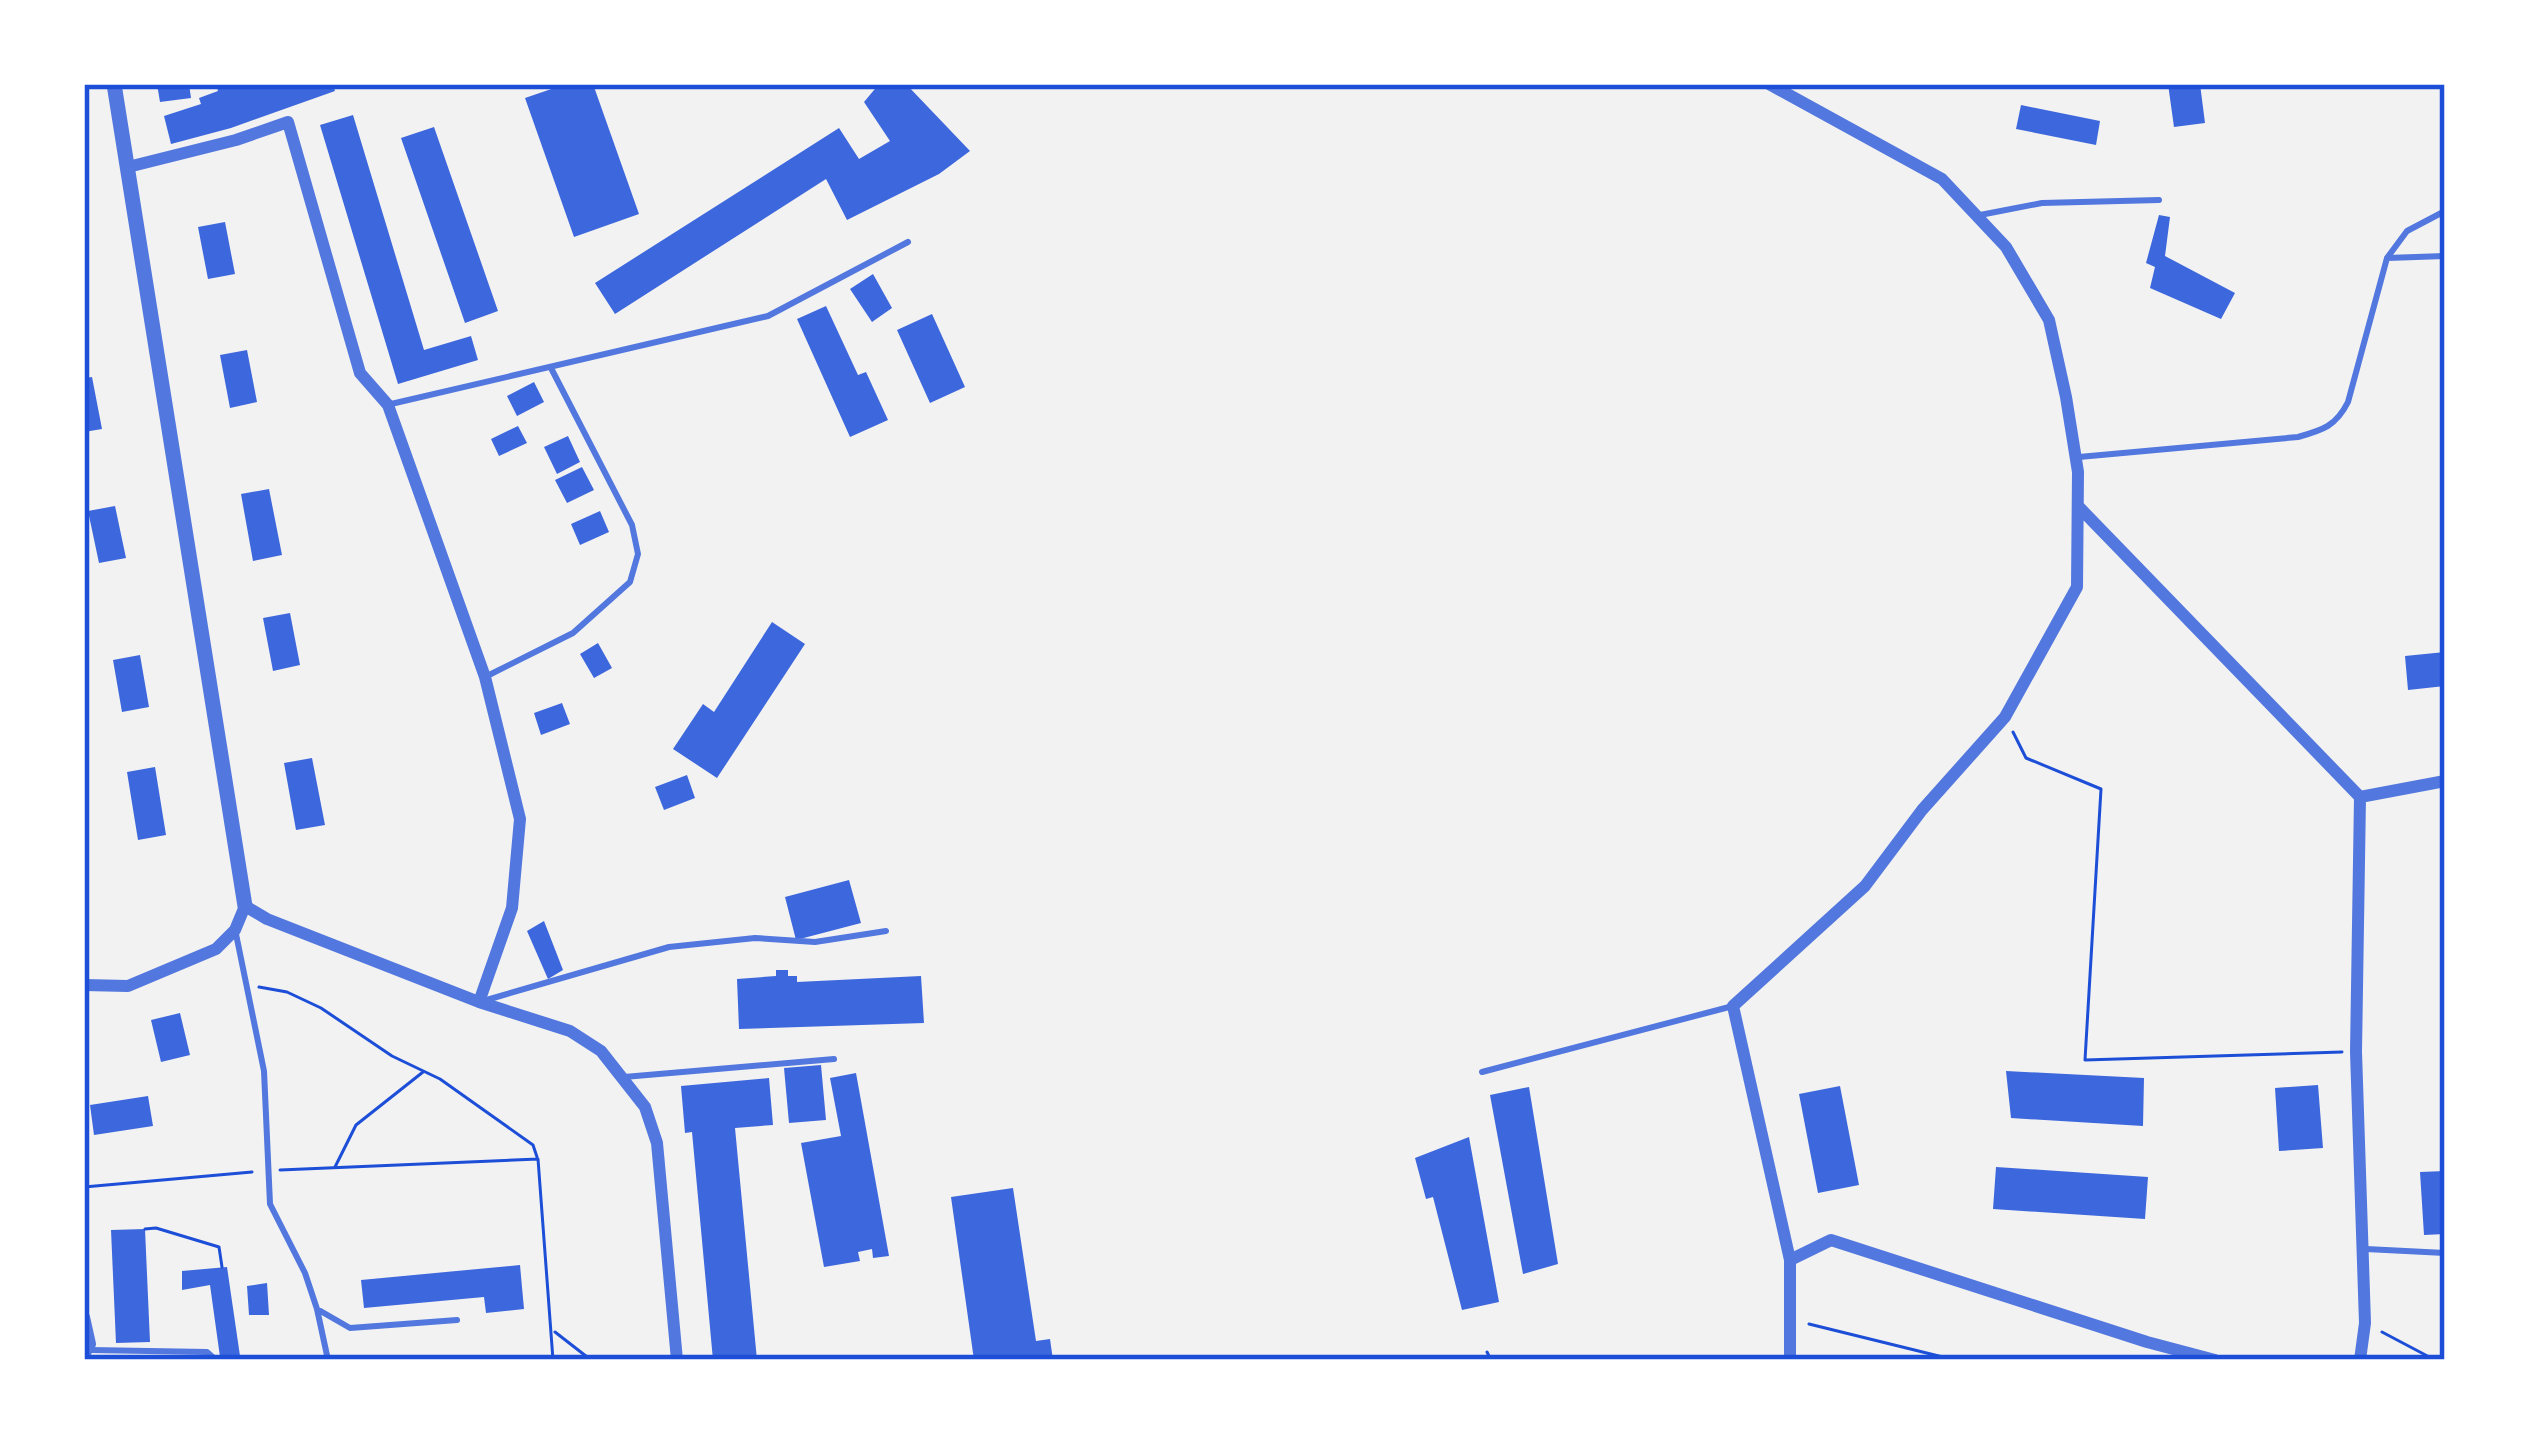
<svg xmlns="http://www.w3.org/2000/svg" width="2529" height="1444" viewBox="0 0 2529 1444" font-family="'Source Sans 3',sans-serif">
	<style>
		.building { fill: #3d67dc }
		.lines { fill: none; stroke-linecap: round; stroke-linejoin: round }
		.path { stroke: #1d4ed8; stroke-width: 3 }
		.service { stroke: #5277de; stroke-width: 6 }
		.minor { stroke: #5277de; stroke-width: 12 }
		.tertiary { stroke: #5277de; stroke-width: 15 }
		.neatline { fill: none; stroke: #1d4ed8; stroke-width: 4.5 }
	</style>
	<rect width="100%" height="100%" fill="#f2f2f2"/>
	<path class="building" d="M157 84H189L191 98 160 102Z
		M216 84H333L335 91 231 128 171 144 164 116 201 104 199 98 218 91Z
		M566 84H593L639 214 574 237 525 98Z
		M879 84H906L970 151 939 174 847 220 826 179 615 314 595 283 839 128 859 159 890 141 864 102Z
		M2168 84H2200L2205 123 2174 127Z
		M2021 105 2100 121 2096 145 2016 129Z
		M353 115 424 350 471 336 478 360 398 384 320 125Z
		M434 127 498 311 465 323 401 138Z
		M2159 215 2170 217 2165 256 2235 293 2221 319 2150 288 2155 267 2146 263Z
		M225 222 235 274 208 279 198 227Z
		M873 274 892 308 872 322 850 289Z
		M826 306 858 375 866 372 888 420 850 437 797 319Z
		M932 314 965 387 930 403 897 330Z
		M247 350 257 402 230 408 220 355Z
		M92 377 102 429 84 432V378Z
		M534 382 544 402 517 416 507 396Z
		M518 426 527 443 499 456 491 439Z
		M568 436 580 462 557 474 544 447Z
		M582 467 594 490 567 503 555 480Z
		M269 489 282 555 253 561 241 494Z
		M115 506 126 558 99 563 88 511Z
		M600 511 609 532 580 545 571 524Z
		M290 613 300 665 273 671 263 618Z
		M772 622 805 644 717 778 673 749 703 704 714 712Z
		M598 643 612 668 594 678 580 654Z
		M2445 652V686L2408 690 2405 656Z
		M140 655 149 707 122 712 113 660Z
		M562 703 570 724 541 735 534 713Z
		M312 758 325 825 296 830 284 763Z
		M155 767 166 835 138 840 127 772Z
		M687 775 695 798 664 810 655 787Z
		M849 880 861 923 796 940 785 897Z
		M544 921 563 970 548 979 527 931Z
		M776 970H788V976H797V982L921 976 924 1023 739 1029 737 979 776 976Z
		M180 1013 190 1055 161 1062 151 1020Z
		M821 1065 826 1120 789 1123 784 1068Z
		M2006 1071 2144 1078 2143 1126 2011 1118Z
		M856 1073 889 1256 873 1258 872 1249 858 1252 860 1261 824 1267 801 1143 841 1136 830 1078Z
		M769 1078 773 1125 735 1128 757 1360H713L692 1132 685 1133 681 1086Z
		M2318 1085 2323 1148 2279 1151 2275 1088Z
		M1840 1086 1859 1185 1818 1193 1799 1094Z
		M1529 1087 1558 1264 1523 1274 1490 1095Z
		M148 1096 153 1126 94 1135 90 1105Z
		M1469 1137 1499 1302 1462 1310 1433 1197 1426 1199 1415 1158Z
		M1996 1167 2148 1177 2145 1219 1993 1209Z
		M2445 1171V1234L2424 1235 2420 1172Z
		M1013 1188 1036 1341 1050 1339 1053 1360H974L951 1197Z
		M145 1229 150 1342 116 1343 111 1230Z
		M520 1265 524 1309 486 1313 484 1297 364 1308 361 1280Z
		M227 1267 240 1356 220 1357 210 1285 182 1290V1271Z
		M267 1283 269 1315H249L247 1286Z"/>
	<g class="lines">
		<path class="path" d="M2013 732 2026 758 2101 789 2085 1060 2342 1052
			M259 987 287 992 321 1008 392 1056 440 1079 533 1145 537 1157
			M335 1167 356 1125 423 1072
			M280 1170 538 1159 553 1360
			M84 1187 252 1172
			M145 1229 156 1228 219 1247 222 1267
			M1809 1324 1955 1360
			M555 1332 591 1360
			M2382 1332 2435 1360
			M1487 1352 1491 1360"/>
		<path class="service" d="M1980 215 2042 203 2159 200
			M2387 258 2445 256
			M391 404 768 316 908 242
			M2079 457 2298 437C2323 430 2336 426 2348 402L2387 258 2407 231 2445 211
			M485 677 573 633 630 582 638 554 632 525 551 368
			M236 934 264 1071 270 1204 305 1273 317 1309 350 1328 457 1320
			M483 1001 669 947 755 938 815 942 886 931
			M1482 1072 1733 1006
			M624 1077 834 1059
			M2366 1249 2445 1253
			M317 1309 328 1360
			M90 1350 207 1352 216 1360"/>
		<path class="minor" d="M1769 84 1942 179 2006 247 2049 320 2066 397 2078 472 2077 587 2005 717 1922 810 1865 886 1733 1006 1790 1260V1360
			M128 167 236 140 288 122 360 373 388 405 485 677 520 819 512 908 479 1002
			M2078 506 2360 797 2356 1052 2365 1323 2360 1360
			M2360 797 2445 781
			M84 985 128 986 216 949 235 930 245 906 267 919 479 1002 570 1031 601 1051 645 1107 657 1143 677 1360
			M1790 1260 1831 1240 2147 1342 2215 1360
			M84 1317 90 1344 84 1355"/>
		<path class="tertiary" d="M114 84 245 906"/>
	</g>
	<rect width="2529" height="1444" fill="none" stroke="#ffffff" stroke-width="174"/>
	<rect x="87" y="87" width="2355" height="1270" class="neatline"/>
</svg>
